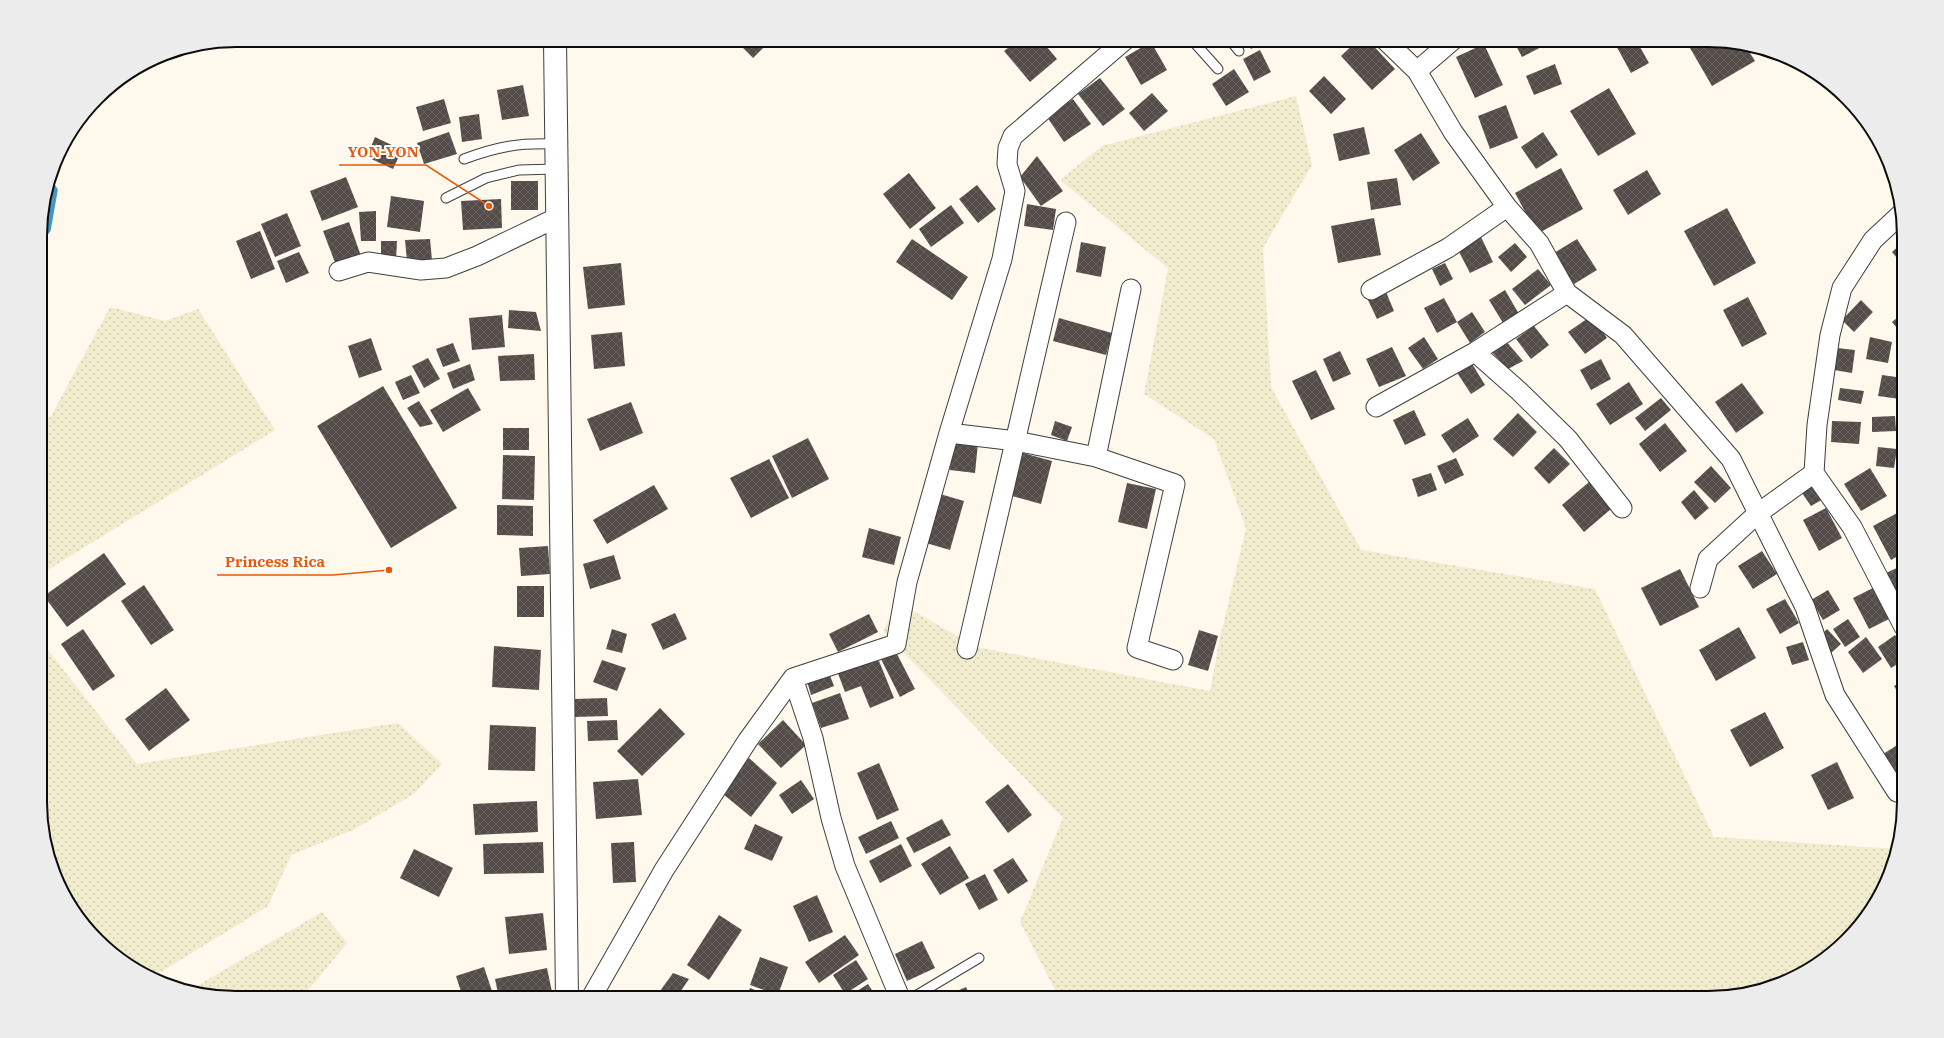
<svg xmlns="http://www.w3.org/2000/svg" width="1944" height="1038" viewBox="0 0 1944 1038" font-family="'IBM Plex Serif',serif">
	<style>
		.farmland { fill: url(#farmland-dots) }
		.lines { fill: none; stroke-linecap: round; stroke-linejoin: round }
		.stream { stroke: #4198c3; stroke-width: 5.5 }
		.building { fill: url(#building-cross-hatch) }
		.service-casing { stroke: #3f3f3f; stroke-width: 11 }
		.minor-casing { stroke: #3f3f3f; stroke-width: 21 }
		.tertiary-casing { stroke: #3f3f3f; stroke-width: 24 }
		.service { stroke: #fff; stroke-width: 9 }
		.minor { stroke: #fff; stroke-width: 19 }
		.tertiary { stroke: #fff; stroke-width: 22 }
		.rim { fill: none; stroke: #0c0c0c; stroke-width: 2 }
		.leader { fill: none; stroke: #e8590c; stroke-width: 1.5 }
		.callout-dot { fill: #e8590c; stroke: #fff; stroke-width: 1.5 }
		.callout-label { font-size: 15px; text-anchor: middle; font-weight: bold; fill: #e8590c; stroke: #fff; stroke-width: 4; stroke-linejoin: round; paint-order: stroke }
	</style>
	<defs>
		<pattern id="farmland-dots" width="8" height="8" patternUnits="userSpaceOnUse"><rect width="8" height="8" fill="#f1ecce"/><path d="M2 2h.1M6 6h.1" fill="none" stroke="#cdc9b0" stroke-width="1.8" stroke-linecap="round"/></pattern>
		<pattern id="building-cross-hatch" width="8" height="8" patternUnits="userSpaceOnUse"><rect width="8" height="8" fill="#544c49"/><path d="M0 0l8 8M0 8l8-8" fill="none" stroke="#68615f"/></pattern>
	</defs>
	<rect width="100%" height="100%" fill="#fef9ec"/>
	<path class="farmland" d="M1296 96 1312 165 1263 248 1271 387 1361 550 1595 589 1714 837 1898 849 1884 889 1855 931 1817 965 1771 988 1721 998H1059L1020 922 1063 818 883 631 898 602 976 647 1210 691 1220 638 1246 528 1214 439 1144 394 1168 268 1060 180 1102 146Z
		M110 307 165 321 198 309 275 430 41 574V412L50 418Z
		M41 641 137 764 398 723 442 764 414 794 353 830 291 855 268 906 151 978 107 950 80 921 55 877 42 828Z
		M322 912 347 943 302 998H236L187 992Z"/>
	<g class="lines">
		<path class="stream" d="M40 239 48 230 55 190 51 184"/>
	</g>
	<path class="building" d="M735 40H771L753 58Z
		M1018 40H1041L1057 59 1030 82 1004 51Z
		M1244 40H1263L1251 49Z
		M1358 40H1368L1395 69 1372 90 1341 56Z
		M1513 40H1547L1549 43 1522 57Z
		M1613 40H1636L1649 63 1631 73Z
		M1703 40 1745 45 1755 61 1712 86 1690 48Z
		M1151 42 1167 70 1141 85 1125 57Z
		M1484 44 1503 85 1475 98 1456 57Z
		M1260 50 1271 72 1254 81 1243 59Z
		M1555 64 1562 84 1534 95 1526 76Z
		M1234 69 1249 92 1226 106 1212 84Z
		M1324 76 1346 99 1331 114 1309 91Z
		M1100 78 1125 109 1103 126 1078 94Z
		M523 85 529 116 502 120 497 90Z
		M1609 88 1636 134 1598 156 1570 111Z
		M1152 93 1168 111 1144 131 1129 113Z
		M444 99 451 123 423 131 416 107Z
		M1073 99 1091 124 1064 142 1047 117Z
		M1506 105 1518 138 1490 149 1478 116Z
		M479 114 482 139 462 142 459 117Z
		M1364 127 1370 154 1339 161 1333 134Z
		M449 132 457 154 424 164 417 143Z
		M1543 132 1558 155 1536 169 1521 147Z
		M1421 133 1440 163 1413 181 1394 150Z
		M375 137 402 150 393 169 367 157Z
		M1037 156 1063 191 1041 206 1020 177Z
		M1561 168 1583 209 1537 234 1515 193Z
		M1647 170 1661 194 1628 215 1613 190Z
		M909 173 936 208 910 229 883 194Z
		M346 177 358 207 322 221 310 191Z
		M1397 178 1401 205 1371 210 1367 182Z
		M511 181H538V210H511Z
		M977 185 996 209 978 223 959 199Z
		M391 196 424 201 420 232 387 227Z
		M501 199 502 228 463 230 461 201Z
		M1027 204 1056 209 1053 230 1024 226Z
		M951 205 964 223 931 247 919 229Z
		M1727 208 1756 263 1714 286 1684 231Z
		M376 211V241H361L359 212Z
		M287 213 301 246 275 257 261 224Z
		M1374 218 1381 255 1338 263 1331 226Z
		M349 222 361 256 336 265 323 231Z
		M260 231 275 269 251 279 236 241Z
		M1481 237 1493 262 1470 273 1457 248Z
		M430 239 432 260 407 261 405 240Z
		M912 239 968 277 952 300 896 262Z
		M1577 239 1597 270 1574 284 1554 253Z
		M381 241H397L396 261 381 260Z
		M1081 242 1106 247 1101 277 1076 272Z
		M1515 243 1527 257 1511 272 1498 257Z
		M1902 243V264L1892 252Z
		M299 252 309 273 286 283 277 261Z
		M621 263 625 305 588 309 583 267Z
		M1445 263 1453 279 1440 286 1432 269Z
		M1538 269 1551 285 1525 305 1512 289Z
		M1505 290 1519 314 1503 323 1489 300Z
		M1386 292 1394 311 1377 319 1368 300Z
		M1748 297 1767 334 1742 347 1723 310Z
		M1444 298 1457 322 1437 333 1424 308Z
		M1861 300 1873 312 1854 332 1842 320Z
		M509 310 536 312 541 331 508 328Z
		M1472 312 1485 332 1470 343 1457 322Z
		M1903 313V335L1892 322Z
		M502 315 505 347 472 350 469 318Z
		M1591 316 1607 338 1585 354 1568 332Z
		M1059 318 1112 333 1106 355 1053 341Z
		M1534 326 1549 345 1531 359 1516 339Z
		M622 332 625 366 594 369 591 335Z
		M1424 337 1438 359 1423 369 1408 348Z
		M1870 337 1892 342 1888 363 1866 359Z
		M371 338 382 370 359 378 348 346Z
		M1505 340 1523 361 1508 369 1492 352Z
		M453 343 460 361 443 367 436 349Z
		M1392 347 1406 376 1379 387 1366 359Z
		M1837 348 1855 350 1852 373 1834 370Z
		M1340 351 1351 374 1333 382 1323 359Z
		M534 354 535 380 500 381 498 356Z
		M428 358 440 379 424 388 412 366Z
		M1601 359 1611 379 1591 390 1580 370Z
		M1471 362 1485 385 1471 394 1456 371Z
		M470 364 475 380 453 389 447 373Z
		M1316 370 1335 409 1311 420 1292 381Z
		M411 375 420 393 403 400 395 382Z
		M1882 375 1903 378 1900 399 1878 396Z
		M1629 382 1643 404 1610 425 1596 404Z
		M1742 383 1764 413 1736 433 1715 402Z
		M383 386 457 508 391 548 317 426Z
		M468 388 481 410 443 432 430 410Z
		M1840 388 1864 391 1861 404 1838 400Z
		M1661 398 1671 410 1645 431 1635 418Z
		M419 401 433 424 420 427 407 408Z
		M631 402 643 433 600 451 587 419Z
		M1414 410 1426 435 1405 445 1393 420Z
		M1518 413 1537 432 1513 457 1493 439Z
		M1895 416 1896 431 1872 432V417Z
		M1468 418 1479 436 1453 453 1441 435Z
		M1055 421 1072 427 1067 441 1051 435Z
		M1832 421 1861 422 1859 444 1831 442Z
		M1665 423 1687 451 1660 472 1639 444Z
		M503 428H529V450H503Z
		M808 438 829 479 792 498 772 456Z
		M952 441 978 443 975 473 950 470Z
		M1878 447 1897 449 1894 468 1876 466Z
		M1554 448 1570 464 1549 484 1534 468Z
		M1023 453 1052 461 1041 504 1012 496Z
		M503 455 535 456 534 500 502 499Z
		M1456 458 1464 475 1445 484 1437 466Z
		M769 459 789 498 751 518 730 478Z
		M1711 466 1731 488 1715 503 1694 482Z
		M1870 468 1887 496 1861 511 1844 484Z
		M1431 473 1437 490 1418 497 1412 479Z
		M1814 481 1825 498 1811 506 1800 490Z
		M1589 482 1611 509 1584 532 1562 505Z
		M1127 483 1156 489 1147 529 1118 522Z
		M654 485 668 509 607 544 593 520Z
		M1694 490 1709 508 1695 520 1681 502Z
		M940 494 964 501 950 550 926 543Z
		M497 505 533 506V536L497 535Z
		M1826 508 1842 538 1819 551 1803 520Z
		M1899 512 1903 518V536L1901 538 1903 542V553L1891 560 1873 526Z
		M869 528 901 537 894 565 862 557Z
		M548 546 550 574 521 576 519 548Z
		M1762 551 1777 574 1753 589 1738 566Z
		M104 553 126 584 67 627 44 596Z
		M614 555 621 579 590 589 583 564Z
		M1903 565V593L1895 597 1884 574Z
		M1680 569 1699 607 1660 626 1641 588Z
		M144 585 174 630 151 645 121 601Z
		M517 586H544V617H517Z
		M1873 588 1889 619 1869 629 1853 598Z
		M1828 590 1840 610 1823 620 1811 600Z
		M1785 599 1799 623 1780 634 1766 609Z
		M675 613 687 639 663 650 651 624Z
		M869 614 878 632 838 652 829 634Z
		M1848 619 1860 637 1845 647 1833 629Z
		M1739 627 1756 658 1716 681 1699 650Z
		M83 629 115 676 93 691 61 644Z
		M612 629 627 634 622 653 606 649Z
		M1827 629 1841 644 1831 653 1822 634Z
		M1199 630 1218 636 1208 671 1188 665Z
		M1895 635 1904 649V660L1891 668 1878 647Z
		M1866 637 1882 659 1863 673 1848 652Z
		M1803 642 1809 660 1792 665 1786 647Z
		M494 646 541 650 539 690 492 687Z
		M897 654 915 689 900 697 880 657Z
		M602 660 626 668 617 691 593 682Z
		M879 661 894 698 870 708 861 686 845 692 837 671 853 664Z
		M829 673 834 686 811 695 807 681Z
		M1904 680V703L1894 686Z
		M166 688 190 720 149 751 125 719Z
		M840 693 849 719 821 728 812 703Z
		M607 698 608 716 574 717V699Z
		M660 708 685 734 642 776 617 751Z
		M1765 712 1784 748 1750 767 1730 730Z
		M617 720 618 740 588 741 587 721Z
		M783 720 806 745 781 768 758 744Z
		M490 725 536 727 535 771 488 770Z
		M1899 744 1904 753V774L1897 778 1883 754Z
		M749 758 777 783 751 817 723 794Z
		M1837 762 1854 798 1828 810 1811 775Z
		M879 763 899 810 877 820 857 773Z
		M638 779 642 815 596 819 593 782Z
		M801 780 814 799 792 814 779 795Z
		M1008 784 1032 815 1008 833 985 802Z
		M537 801 538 832 475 835 473 804Z
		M942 819 951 835 914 853 906 838Z
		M891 821 899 838 866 854 858 837Z
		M755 824 783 837 772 861 744 849Z
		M543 842 544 873 484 874 483 844Z
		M634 842 636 882 613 883 611 843Z
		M901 844 912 866 880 883 869 861Z
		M950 846 969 878 940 895 921 864Z
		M414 849 453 868 439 897 400 878Z
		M1013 858 1028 881 1008 894 993 870Z
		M985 874 998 900 979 910 965 884Z
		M817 895 833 932 809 942 793 906Z
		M543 913 547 950 509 954 505 917Z
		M719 915 742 930 709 980 687 965Z
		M845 935 859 955 819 983 805 962Z
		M922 941 935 968 907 981 895 954Z
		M760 957 788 967 778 995 750 985Z
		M856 960 868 979 845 994 833 975Z
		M484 967 493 994 482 998H463L456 976Z
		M547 968 552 992 523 998H499L495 979Z
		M673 973 689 979 676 998H655Z
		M868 984 877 998H846Z
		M966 987 971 998H941Z
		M750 988 774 998H746Z"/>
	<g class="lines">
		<defs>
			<path id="service" d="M1192 40 1218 69
				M1230 40 1239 51
				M464 159C499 146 518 143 556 144
				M446 198 486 178 519 170 557 169
				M912 998 979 958"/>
			<path id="minor" d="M1385 40 1417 71 1453 132 1507 207 1539 243 1567 293 1623 335 1731 459 1805 607 1835 695 1897 792
				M1417 71 1453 40
				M339 271 368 262 421 270 446 268 477 256 558 217
				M1371 290 1448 248 1507 207
				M1475 352 1519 391 1568 439 1622 508
				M1376 407 1475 352 1567 293
				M949 433 1016 441 1096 457 1175 484 1137 648 1173 660
				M1096 457 1131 289
				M1814 473 1852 527 1904 627
				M1700 588 1708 559 1757 514 1814 473 1817 425 1830 335 1842 288 1873 240 1902 213
				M967 649 1066 222
				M793 678 813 738 831 818 845 866 900 998
				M591 998 664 870 748 740 793 678 896 644 907 582 949 433 1002 259 1015 191 1007 164 1008 148 1013 136 1125 40"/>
			<path id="tertiary" d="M555 40 567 998"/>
		</defs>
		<use href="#service" class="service-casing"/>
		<use href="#minor" class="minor-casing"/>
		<use href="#tertiary" class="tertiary-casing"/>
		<use href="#service" class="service"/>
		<use href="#minor" class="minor"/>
		<use href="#tertiary" class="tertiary"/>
	</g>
	<path d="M0 0H1944V1038H0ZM236 47H1708A189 189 0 0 1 1897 236V802A189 189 0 0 1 1708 991H236A189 189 0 0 1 47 802V236A189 189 0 0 1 236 47Z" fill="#ececec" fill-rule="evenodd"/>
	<path class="rim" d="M236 47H1708A189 189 0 0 1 1897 236V802A189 189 0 0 1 1708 991H236A189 189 0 0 1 47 802V236A189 189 0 0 1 236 47Z"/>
	<path class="leader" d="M489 206L426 165H339M389 570L333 575H217"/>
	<g class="callout-dot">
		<circle cx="489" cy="206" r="4"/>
		<circle cx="389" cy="570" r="4"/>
	</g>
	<g class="callout-label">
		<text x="383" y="157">YON-YON</text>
		<text x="275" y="567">Princess Rica</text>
	</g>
</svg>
